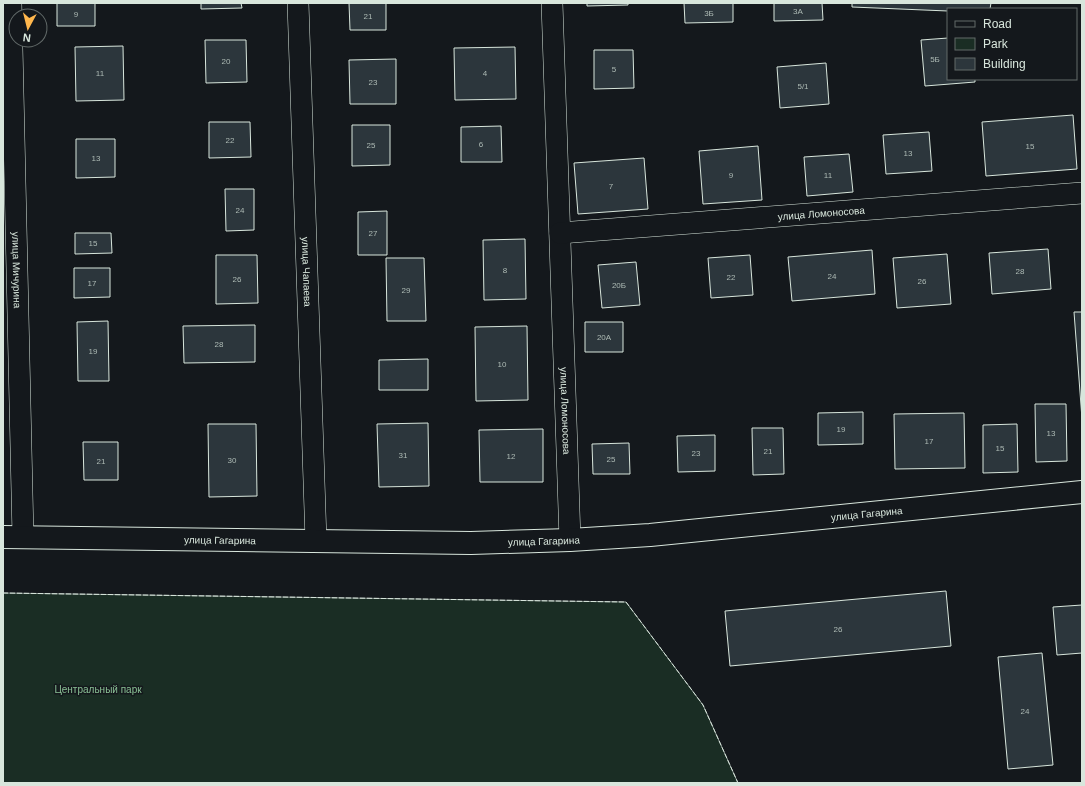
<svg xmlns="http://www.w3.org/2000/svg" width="1085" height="786" viewBox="0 0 1085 786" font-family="Helvetica,sans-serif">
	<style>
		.green { fill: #1a2d24; stroke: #939e99 }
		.building { fill: #2c363c; stroke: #d8e6dc }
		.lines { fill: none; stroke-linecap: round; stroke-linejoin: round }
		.minor-casing { stroke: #d8e6dc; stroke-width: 22 }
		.tertiary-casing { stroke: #d8e6dc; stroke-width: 24 }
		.minor { stroke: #14181c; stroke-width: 21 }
		.tertiary { stroke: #14181c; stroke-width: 22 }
		.fence { stroke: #d8e6dc; stroke-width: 1; stroke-dasharray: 5 2; stroke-linecap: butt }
		.labels { text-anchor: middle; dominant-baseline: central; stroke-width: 3; stroke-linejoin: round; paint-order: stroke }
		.number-label { font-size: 8px; fill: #adbab4 }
		.street-label { font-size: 10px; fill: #d8e6dc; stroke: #14181c }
		.park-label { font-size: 10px; fill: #8ac095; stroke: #14181c }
	</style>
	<rect width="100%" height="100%" fill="#14181c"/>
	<path class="green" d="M3 593 626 602 703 705 738 783H3Z"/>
	<path class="building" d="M57 3H95V26H57Z
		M201 3H241L242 8 201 9Z
		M349 3H386V30H350Z
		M587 3H628V5L587 6Z
		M684 3H733V22L685 23Z
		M774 3H822L823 20 774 21Z
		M852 3H991L990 9H948V11L852 7Z
		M948 38V79H975V82L925 86 921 40Z
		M205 40H246L247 82 206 83Z
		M123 46 124 100 76 101 75 47Z
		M515 47 516 99 455 100 454 48Z
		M594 50H633L634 88 594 89Z
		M396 59V104H350L349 60Z
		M826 63 829 104 780 108 777 67Z
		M1073 115 1077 169 986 176 982 122Z
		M209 122H250L251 157 209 158Z
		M352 125H390V165L352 166Z
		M501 126 502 162H461V127Z
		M929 132 932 171 886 174 883 135Z
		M76 139H115V177L76 178Z
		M758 146 762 200 703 204 699 151Z
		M849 154 853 192 807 196 804 157Z
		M644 158 648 209 578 214 574 163Z
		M225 189H254V230L226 231Z
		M387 211V255H358V212Z
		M75 233H111L112 253 75 254Z
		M525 239 526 299 484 300 483 240Z
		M1048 249 1051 289 992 294 989 253Z
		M872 250 875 294 792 301 788 257Z
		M947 254 951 304 897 308 893 258Z
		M216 255H257L258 303 216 304Z
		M750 255 753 295 711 298 708 258Z
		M386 258H424L426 321H387Z
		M636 262 640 305 602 308 598 265Z
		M74 268H110V297L74 298Z
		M1074 312H1082V419Z
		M108 321 109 381H78L77 322Z
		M585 322H623V352H585Z
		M255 325V362L184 363 183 326Z
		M527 326 528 400 476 401 475 327Z
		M428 359V390H379V360Z
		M1035 404H1066L1067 461 1036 462Z
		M863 412V444L818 445V413Z
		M964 413 965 468 895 469 894 414Z
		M428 423 429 486 379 487 377 424Z
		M208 424H256L257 496 209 497Z
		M1017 424 1018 472 983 473V425Z
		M752 428H783L784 474 753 475Z
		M543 429V482H480L479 430Z
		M715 435V471L678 472 677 436Z
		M83 442H118V480H84Z
		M629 443 630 474H593L592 444Z
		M946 591 951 646 730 666 725 611Z
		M1082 605V653L1057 655 1053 607Z
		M1042 653 1053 765 1008 769 998 657Z"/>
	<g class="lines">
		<defs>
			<g id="minor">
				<path id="s1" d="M11 3 23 537"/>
				<path id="s2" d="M298 3 316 541"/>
				<path id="s3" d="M552 3 570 540"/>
				<path id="s4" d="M560 233 1082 193"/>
			</g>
			<g id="tertiary">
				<path id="s5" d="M3 537 471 543 570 540 650 535 1082 492"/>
			</g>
		</defs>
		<use href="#minor" class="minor-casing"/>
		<use href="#tertiary" class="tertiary-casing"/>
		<use href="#minor" class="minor"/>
		<use href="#tertiary" class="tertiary"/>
		<path class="fence" d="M3 593 626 602 703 705 738 783"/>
	</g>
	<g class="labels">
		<g class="number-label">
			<text x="798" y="11">3А</text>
			<text x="709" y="13">3Б</text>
			<text x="76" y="14">9</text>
			<text x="368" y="16">21</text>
			<text x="935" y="59">5Б</text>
			<text x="226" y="61">20</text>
			<text x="614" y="69">5</text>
			<text x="100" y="73">11</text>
			<text x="485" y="73">4</text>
			<text x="373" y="82">23</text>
			<text x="803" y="86">5/1</text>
			<text x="230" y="140">22</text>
			<text x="481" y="144">6</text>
			<text x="371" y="145">25</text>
			<text x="1030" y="146">15</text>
			<text x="908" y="153">13</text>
			<text x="96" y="158">13</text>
			<text x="731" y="175">9</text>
			<text x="828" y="175">11</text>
			<text x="611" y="186">7</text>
			<text x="240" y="210">24</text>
			<text x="373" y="233">27</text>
			<text x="93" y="243">15</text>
			<text x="505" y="270">8</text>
			<text x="1020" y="271">28</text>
			<text x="832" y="276">24</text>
			<text x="731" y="277">22</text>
			<text x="237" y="279">26</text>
			<text x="922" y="281">26</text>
			<text x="92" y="283">17</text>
			<text x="619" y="285">20Б</text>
			<text x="406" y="290">29</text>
			<text x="604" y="337">20А</text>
			<text x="219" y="344">28</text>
			<text x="93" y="351">19</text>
			<text x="502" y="364">10</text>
			<text x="841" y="429">19</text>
			<text x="1051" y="433">13</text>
			<text x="929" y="441">17</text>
			<text x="1000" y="448">15</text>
			<text x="768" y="451">21</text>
			<text x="696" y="453">23</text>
			<text x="403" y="455">31</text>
			<text x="511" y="456">12</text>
			<text x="611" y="459">25</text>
			<text x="232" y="460">30</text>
			<text x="101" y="461">21</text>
			<text x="838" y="629">26</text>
			<text x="1025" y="711">24</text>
		</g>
		<g class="street-label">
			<text stroke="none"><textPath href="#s4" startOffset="262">улица Ломоносова</textPath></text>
			<text stroke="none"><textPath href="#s1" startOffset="267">улица Мичурина</textPath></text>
			<text stroke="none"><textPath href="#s2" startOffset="269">улица Чапаева</textPath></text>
			<text stroke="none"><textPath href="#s3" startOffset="408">улица Ломоносова</textPath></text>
			<text stroke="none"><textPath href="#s5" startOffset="865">улица Гагарина</textPath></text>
			<text stroke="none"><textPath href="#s5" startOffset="217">улица Гагарина</textPath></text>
			<text stroke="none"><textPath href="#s5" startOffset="541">улица Гагарина</textPath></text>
		</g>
		<g class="park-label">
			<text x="98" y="689">Центральный парк</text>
		</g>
	</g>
	<rect width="1085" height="786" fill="none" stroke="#d8e6dc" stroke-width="8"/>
	<rect x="947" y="8" width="130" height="72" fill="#14181c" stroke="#626a69"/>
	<rect x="955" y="21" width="20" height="6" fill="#14181c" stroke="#626a69"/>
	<text x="983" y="28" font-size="12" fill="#d8e6dc">Road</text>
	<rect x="955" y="38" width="20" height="12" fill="#1a2d24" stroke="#626a69"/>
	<text x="983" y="48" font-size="12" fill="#d8e6dc">Park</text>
	<rect x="955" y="58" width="20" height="12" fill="#2c363c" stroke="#626a69"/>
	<text x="983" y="68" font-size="12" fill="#d8e6dc">Building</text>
	<g transform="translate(28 28) rotate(187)"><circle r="19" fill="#14181c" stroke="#626a69"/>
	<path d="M0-3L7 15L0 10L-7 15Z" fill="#ffb74d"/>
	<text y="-6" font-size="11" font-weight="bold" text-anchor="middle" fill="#d8e6dc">N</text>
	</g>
</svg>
